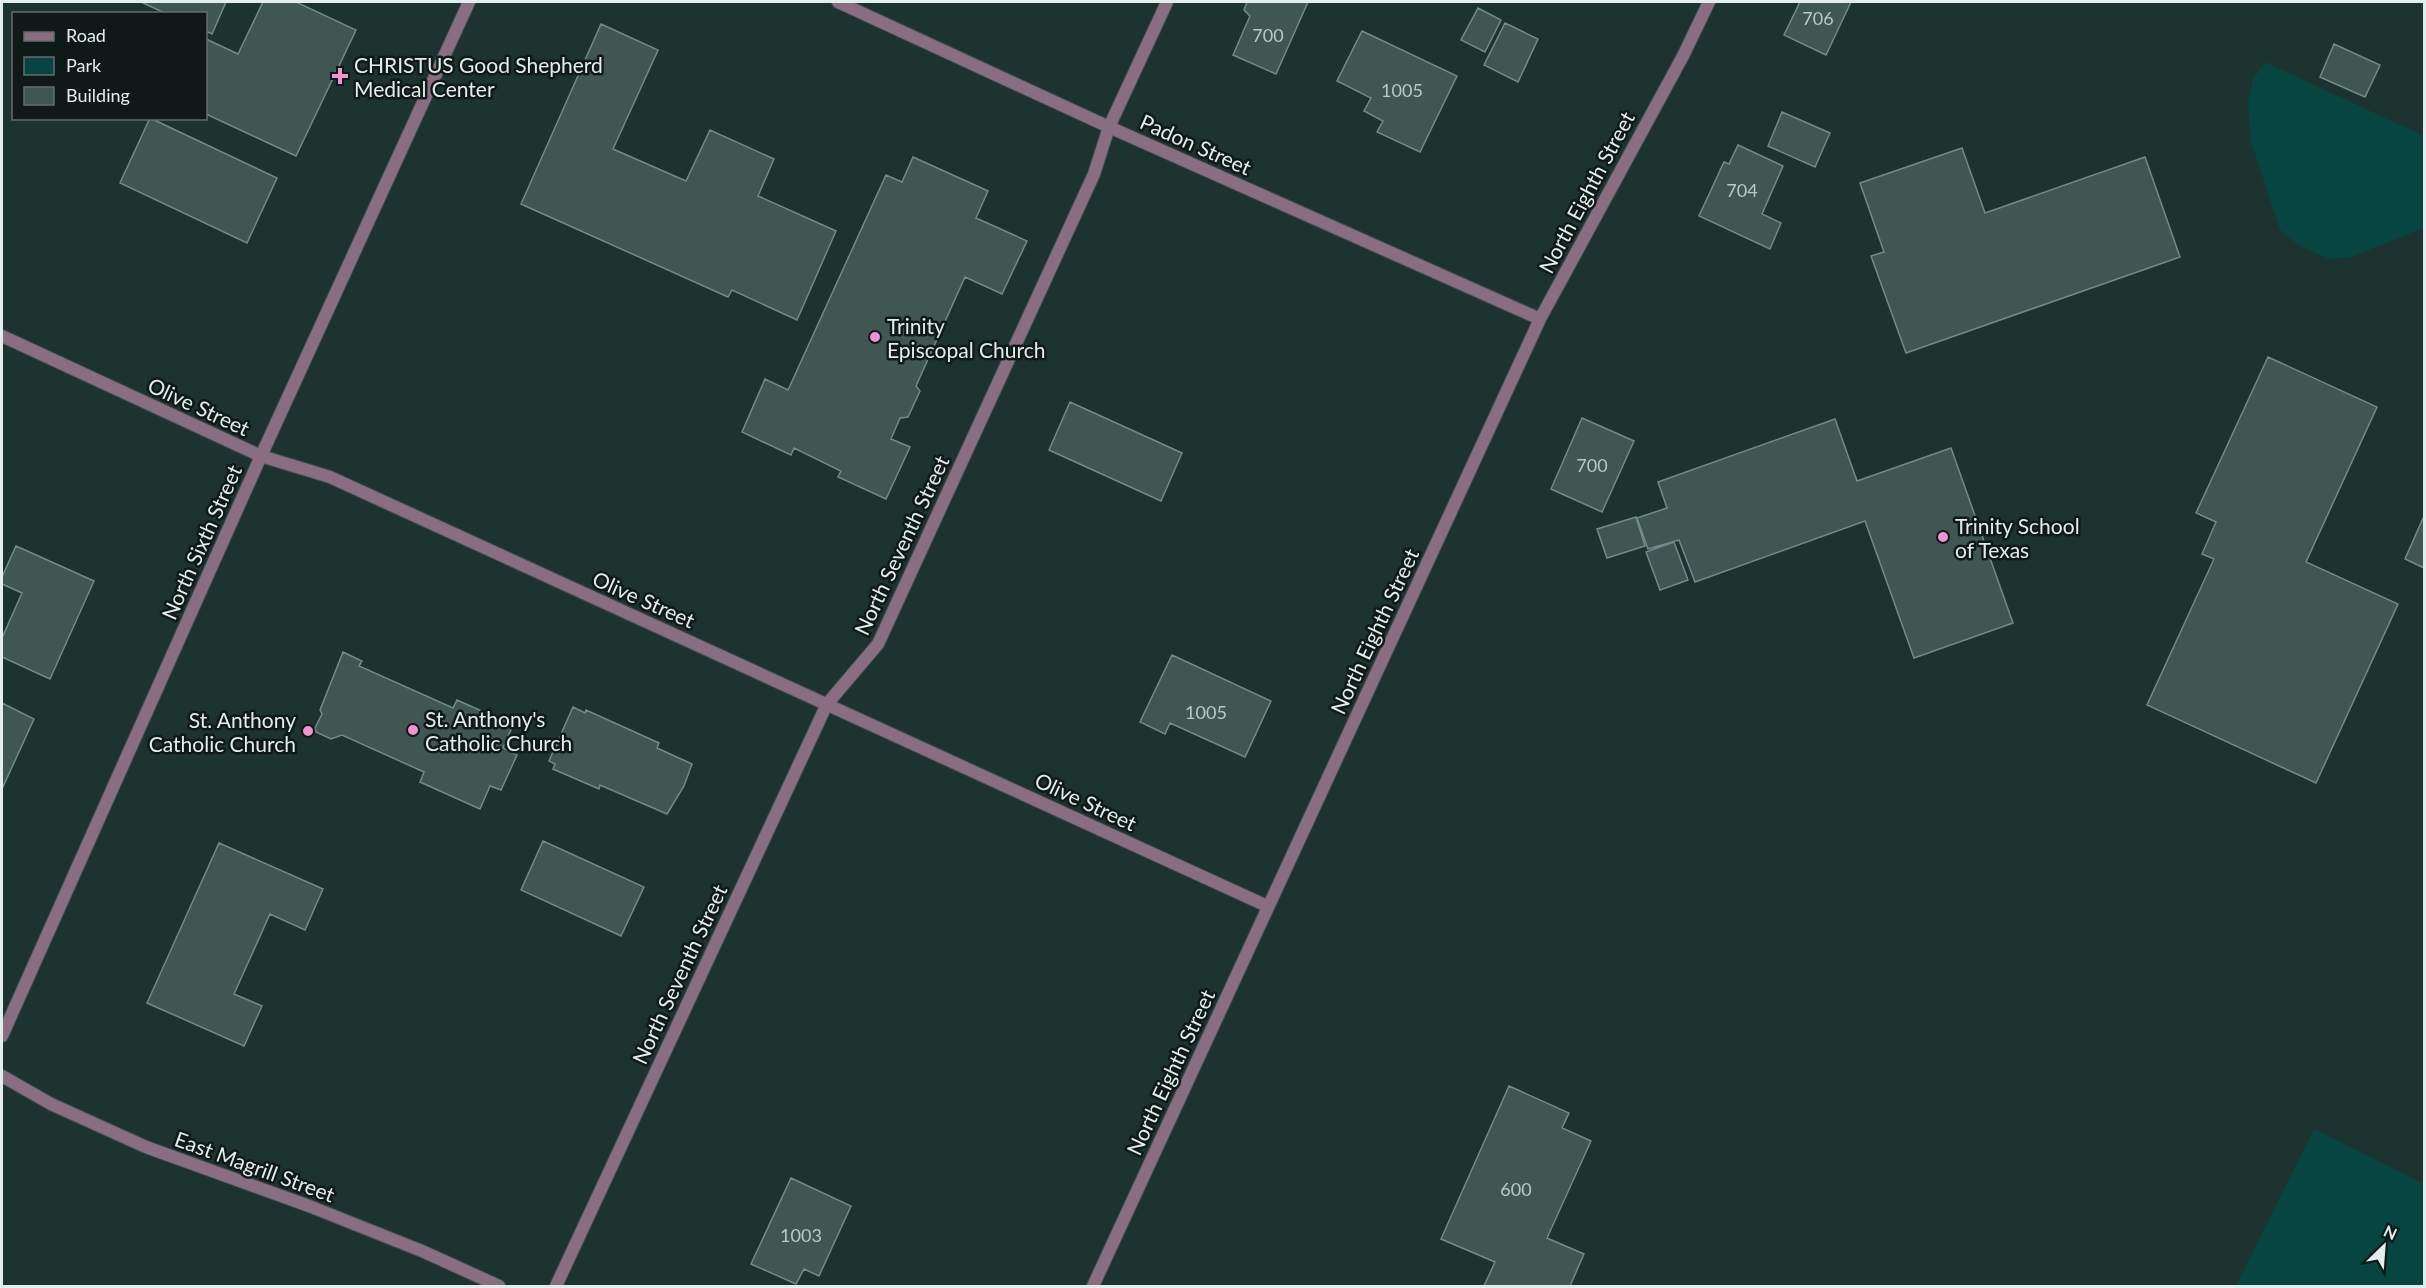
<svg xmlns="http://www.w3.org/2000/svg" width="2426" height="1288" viewBox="0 0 2426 1288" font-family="Lato,sans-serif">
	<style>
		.green { fill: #064540 }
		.building { fill: #3f5653; stroke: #728b88; stroke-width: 1.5 }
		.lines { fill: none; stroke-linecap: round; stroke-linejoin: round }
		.minor-casing { stroke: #3c514e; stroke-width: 14 }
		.minor { stroke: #8b6d81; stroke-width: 12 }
		.poi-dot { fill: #f291d6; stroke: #0f1917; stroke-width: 2 }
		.labels { text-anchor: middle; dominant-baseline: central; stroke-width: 5; stroke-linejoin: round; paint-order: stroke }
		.number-label { font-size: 18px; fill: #b8c8c6 }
		.poi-label { font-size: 21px; fill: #e1eeec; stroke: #0f1917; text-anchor: start }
		.street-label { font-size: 21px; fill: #e1eeec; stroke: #0f1917 }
	</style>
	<rect width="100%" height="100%" fill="#1d3330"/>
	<path class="green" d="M2265 62 2424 136V228L2351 257 2329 259 2300 246 2280 230 2251 142 2248 102 2253 79Z
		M2314 1129 2424 1184V1286H2236Z"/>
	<path class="building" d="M141 2H226L212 34 206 31V14H167Z
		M263 2H296L356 30 296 156 206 114V39L238 54Z
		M1247 2H1308L1276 74 1233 55 1250 16 1244 10Z
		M1800 2H1851L1826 55 1784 35Z
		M1478 8 1501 20 1485 52 1461 40Z
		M1505 23 1538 39 1518 82 1484 65Z
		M601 24 658 50 613 149 686 181 710 130 774 159 758 196 836 231 797 320 732 290 728 297 521 204Z
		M1362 31 1457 76 1420 152 1377 132 1383 121 1364 111 1371 98 1337 81Z
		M2334 44 2380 65 2365 97 2320 77Z
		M1782 112 1830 133 1815 167 1768 146Z
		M150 118 277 178 247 243 120 183Z
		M1738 145 1783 166 1762 214 1781 223 1770 249 1699 216 1724 162 1729 164Z
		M1962 148 1985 213 2145 157 2180 257 1906 353 1871 256 1884 252 1860 183Z
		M913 157 988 191 976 218 1027 241 1002 294 965 277 916 386 920 391 908 417 900 418 891 439 910 447 886 499 838 477 841 471 794 448 791 455 742 432 765 379 788 390 886 175 902 182Z
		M2268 357 2377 407 2306 562 2398 604 2316 783 2147 705 2214 559 2202 554 2216 522 2196 513Z
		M1070 402 1182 453 1161 501 1049 450Z
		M1582 418 1634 441 1602 512 1551 489Z
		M1835 419 1857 481 1951 448 2013 623 1914 658 1865 521 1695 582 1679 540 1648 549 1637 518 1667 508 1658 482Z
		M2424 516V568L2405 559Z
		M1636 517 1645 546 1607 558 1597 529Z
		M1674 542 1688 580 1660 590 1646 552Z
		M16 546 94 581 50 679 2 657V638L22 593 2 584V577Z
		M343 652 362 661 359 666 453 708 457 700 513 725 503 748 517 755 501 790 490 786 480 809 420 782 424 772 342 735 331 739 316 732 315 728 322 714 320 710Z
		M1172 655 1271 701 1245 757 1170 723 1165 734 1140 722Z
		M2 703 34 719 2 789Z
		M573 707 585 713 586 710 659 743 657 748 692 764 684 786 667 814 600 785 599 789 553 769 555 764 549 761Z
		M543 841 644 887 621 936 521 890Z
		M219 843 323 889 305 930 270 914 234 994 262 1006 244 1046 147 1003Z
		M1509 1086 1569 1113 1562 1128 1591 1141 1547 1238 1584 1254 1570 1286H1484L1495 1262 1441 1239Z
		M791 1178 851 1206 819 1276 804 1269 796 1284 751 1264Z"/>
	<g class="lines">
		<defs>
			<path id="minor" d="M838 2 1109 127 1540 319
				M2 336 261 456 330 477 1267 906
				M2 1036 261 456 469 2
				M2 1076 51 1104 146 1147 309 1206 422 1251 499 1286
				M556 1286 827 704 878 644 1094 174 1109 127 1167 2
				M1093 1286 1540 319 1683 56 1709 2"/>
		</defs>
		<use href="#minor" class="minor-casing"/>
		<use href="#minor" class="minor"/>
	</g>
	<g class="poi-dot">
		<path d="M337 67h6v6h6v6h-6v6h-6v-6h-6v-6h6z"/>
		<circle cx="875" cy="337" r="6"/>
		<circle cx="1943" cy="537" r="6"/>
		<circle cx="413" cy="730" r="6"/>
		<circle cx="308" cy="731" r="6"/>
	</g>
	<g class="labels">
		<g class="number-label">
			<text x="1818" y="18">706</text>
			<text x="1268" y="35">700</text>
			<text x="1402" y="90">1005</text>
			<text x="1742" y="190">704</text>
			<text x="1592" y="465">700</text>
			<text x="1206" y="712">1005</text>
			<text x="1516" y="1189">600</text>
			<text x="801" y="1235">1003</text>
		</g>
		<g class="poi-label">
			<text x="354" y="64">CHRISTUS Good Shepherd<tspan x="354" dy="24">Medical Center</tspan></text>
			<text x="887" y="325">Trinity<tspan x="887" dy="24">Episcopal Church</tspan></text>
			<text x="1955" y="525">Trinity School<tspan x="1955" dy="24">of Texas</tspan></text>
			<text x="425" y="718">St. Anthony's<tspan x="425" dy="24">Catholic Church</tspan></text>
			<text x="296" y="719" text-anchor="end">St. Anthony<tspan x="296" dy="24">Catholic Church</tspan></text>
		</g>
		<g class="street-label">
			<text transform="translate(1196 144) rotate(24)">Padon Street</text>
			<text transform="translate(1586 192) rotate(-62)">North Eighth Street</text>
			<text transform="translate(199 406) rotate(25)">Olive Street</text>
			<text transform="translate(201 542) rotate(-66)">North Sixth Street</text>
			<text transform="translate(901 545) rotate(-65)">North Seventh Street</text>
			<text transform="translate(644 599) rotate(24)">Olive Street</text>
			<text transform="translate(1374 631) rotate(-65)">North Eighth Street</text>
			<text transform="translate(1086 801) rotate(25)">Olive Street</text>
			<text transform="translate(679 974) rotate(-65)">North Seventh Street</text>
			<text transform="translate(1170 1072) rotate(-65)">North Eighth Street</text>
			<text transform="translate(255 1166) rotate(20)">East Magrill Street</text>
		</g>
	</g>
	<rect width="2426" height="1288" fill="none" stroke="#e1eeec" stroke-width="6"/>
	<rect x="12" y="12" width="195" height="108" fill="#0f1917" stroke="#636e6c" stroke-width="1.5"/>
	<rect x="24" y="32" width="30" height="9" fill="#8b6d81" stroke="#636e6c" stroke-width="1.5"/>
	<text x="66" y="42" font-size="18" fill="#e1eeec">Road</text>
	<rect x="24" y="57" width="30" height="18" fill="#064540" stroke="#636e6c" stroke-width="1.5"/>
	<text x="66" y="72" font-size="18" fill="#e1eeec">Park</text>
	<rect x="24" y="87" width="30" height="18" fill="#3f5653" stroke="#636e6c" stroke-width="1.5"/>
	<text x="66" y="102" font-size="18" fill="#e1eeec">Building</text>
	<g transform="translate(2384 1246) rotate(25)" stroke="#0f1917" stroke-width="4.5" paint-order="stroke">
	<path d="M0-4.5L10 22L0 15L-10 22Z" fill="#e1eeec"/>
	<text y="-9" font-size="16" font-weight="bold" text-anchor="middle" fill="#e1eeec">N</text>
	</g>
</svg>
